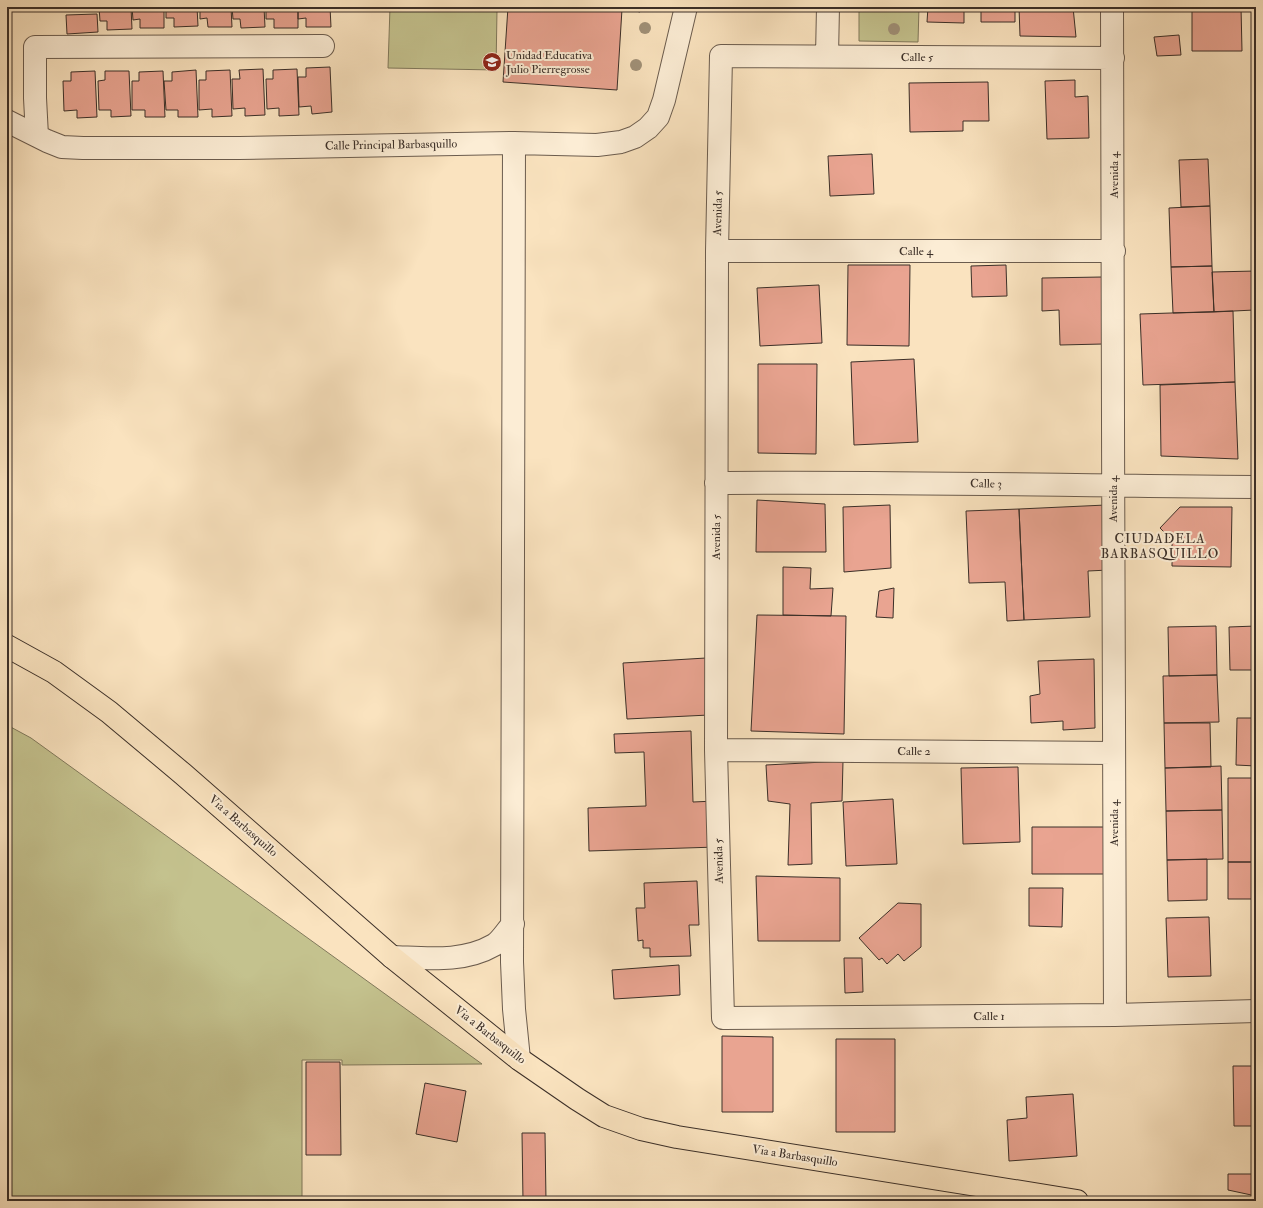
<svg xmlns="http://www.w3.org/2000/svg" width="1263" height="1208" viewBox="0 0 1263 1208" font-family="'IM FELL Double Pica',serif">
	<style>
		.green { fill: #c4c28e; stroke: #80785b }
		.building { fill: #e9a491; stroke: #3b2f28 }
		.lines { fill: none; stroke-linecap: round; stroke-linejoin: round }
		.minor-casing { stroke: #6b5c4e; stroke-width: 24 }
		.major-casing { stroke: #3b2f28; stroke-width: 24 }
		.minor { stroke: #fcedd5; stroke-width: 22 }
		.major { stroke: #fae3bf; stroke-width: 22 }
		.tree { fill: #a09077 }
		.labels { text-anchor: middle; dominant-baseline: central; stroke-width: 4; stroke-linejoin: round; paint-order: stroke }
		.poi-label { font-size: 12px; fill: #3b2f28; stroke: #fcedd5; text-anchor: start }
		.street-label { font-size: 12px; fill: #3b2f28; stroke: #fcedd5 }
		.neighbourhood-label { font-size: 13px; letter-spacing: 1px; fill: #3b2f28; stroke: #fcedd5 }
	</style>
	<rect width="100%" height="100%" fill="#fae3bf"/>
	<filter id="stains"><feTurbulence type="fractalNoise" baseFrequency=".005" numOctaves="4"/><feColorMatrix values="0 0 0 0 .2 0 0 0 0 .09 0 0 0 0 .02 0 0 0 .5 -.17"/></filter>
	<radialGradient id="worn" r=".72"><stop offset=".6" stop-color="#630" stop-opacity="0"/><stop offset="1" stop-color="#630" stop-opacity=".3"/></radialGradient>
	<path class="green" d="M390 7 497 10 496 70 388 68Z
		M859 7H919L918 42 859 41Z
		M7 725 31 738 482 1064 342 1065V1060H302V1201H7Z"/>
	<path class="building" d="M99 7H131L132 29 107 30V21H100Z
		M132 7H164V28H140V19L133 20Z
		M166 7H197L198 26 174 27V18H166Z
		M200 7H231L232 27H208L207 18 200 19Z
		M232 7H264L265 27 241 28 240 19H233Z
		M266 7H298V28H274V19H266Z
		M298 7H330L331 27H306V18L298 19Z
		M508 7H589L622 9 617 90 503 82Z
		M616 7H641L640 12Z
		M928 7H964V23L927 22Z
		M981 7H1015V22H981Z
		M1019 7H1073L1076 37 1020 36Z
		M1192 7H1241L1242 51H1192Z
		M97 14 98 32 67 34 66 15Z
		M1179 35 1181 55 1157 56 1154 37Z
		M330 67 332 112 312 114 311 106 299 107 298 77H306V68Z
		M263 69 265 115 245 116V108L233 109 232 79H240L239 70Z
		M297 69 299 115 279 116V108L267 109 266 79H273V70Z
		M196 70 198 117H178V110H166L164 81H172V72Z
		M230 70 232 116 212 117V109L199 110V80H206V71Z
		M95 71 97 117 77 118V110L64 111 63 81H71V72Z
		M105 71H129L131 116 111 117V110H99L98 81 105 80Z
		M163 71 165 117H145V110H132V81H139V72Z
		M1075 80V97L1088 96 1089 138 1047 139 1045 81Z
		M988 82 989 121H963V131L910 132 909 83Z
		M872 154 874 194 830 196 828 156Z
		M1208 159 1210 206 1181 207 1179 160Z
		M1210 206 1212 266 1171 267 1169 208Z
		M848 265H910L909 346 847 345Z
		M1006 265 1007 296 972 297 971 266Z
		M1212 266 1214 312 1173 313 1171 267Z
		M1256 271V326L1254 310 1214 312 1212 272Z
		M1102 277 1103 344 1060 345 1059 310 1042 311V278Z
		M819 285 822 343 760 346 757 288Z
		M1233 311 1235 382 1143 385 1140 314Z
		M914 359 918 442 854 445 851 362Z
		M758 364H817L816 454 758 453Z
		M1235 382 1238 459 1161 456 1160 385Z
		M757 500 825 504 826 552H756Z
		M890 505 891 568 844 572 843 507Z
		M1106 505 1109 570 1088 571 1090 617 1024 620 1019 509Z
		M1180 507H1232L1231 567 1172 566V540L1160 528Z
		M1019 509 1024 620 1007 621 1005 582 969 583 966 511Z
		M783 567 811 568 810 589 833 588 831 616 783 615Z
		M894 588 893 618 876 617 879 591Z
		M757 615 846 616 844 734 751 731Z
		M1216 626 1217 675 1169 676 1168 627Z
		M1256 626V670H1230L1229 627Z
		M706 658 709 715 627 719 623 663Z
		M1094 659 1095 728 1063 730V721L1031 723 1030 696 1040 694 1038 661Z
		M1217 675 1219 722 1164 723 1163 676Z
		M1237 718H1256V766L1236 765Z
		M1164 723H1210L1211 767 1165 768Z
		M691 731 693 802 715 801 717 847 589 851 588 808 646 806 644 752 615 753 614 734Z
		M843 761 842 801 811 803 812 864 788 865 790 804 768 801 766 765Z
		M1221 766 1222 810 1166 811 1165 768Z
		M1018 767 1020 842 963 844 961 768Z
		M1228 778H1256V862H1228Z
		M893 799 897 864 846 866 843 802Z
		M1222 810 1223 859 1167 860 1166 811Z
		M1032 827H1104V874H1032Z
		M1207 859V900L1168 901 1167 860Z
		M1228 862H1256V899H1228Z
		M756 876 840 878V941H758Z
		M697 881 699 925H689L691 956 650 957V948H643V940L638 941 636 908H645L644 883Z
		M1029 888H1063L1062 927 1029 926Z
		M898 903 921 904V947L904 961 898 954 887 964 882 958 879 960 859 938Z
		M1209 917 1211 976 1168 977 1166 918Z
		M844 958H862L863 992 845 993Z
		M679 965 680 995 614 999 612 970Z
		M722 1036 773 1037V1112H722Z
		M836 1039H895V1132H836Z
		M306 1062H340L341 1155H306Z
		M1233 1066H1256V1126H1234Z
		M425 1083 466 1091 457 1142 416 1134Z
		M1073 1094 1077 1156 1009 1161 1007 1120 1027 1118 1026 1097Z
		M522 1133H545L546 1201H523Z
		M1228 1174H1256V1196L1228 1190Z"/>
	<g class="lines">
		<defs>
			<path id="minor" d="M1112 7C1114 343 1112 679 1115 1015
				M827 56 828 7
				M1113 58 721 56 717 251 716 750 723 1018 1115 1015 1256 1011
				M7 121 47 141 62 147 83 148H239L514 143 597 145 621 142 635 137 648 128 658 117 664 100 686 7
				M37 136 35 98V47L323 46
				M514 143 512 962 514 1009 519 1059
				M717 251H1114
				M716 483C896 481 1076 486 1256 487
				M716 750 1113 753
				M392 957C426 958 463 963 494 945 501 941 507 930 513 924"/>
			<path id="major" d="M7 646 54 672 109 712 183 774 392 957 519 1059 577 1099 604 1116 641 1129 677 1137 1077 1201"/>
		</defs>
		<use href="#minor" class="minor-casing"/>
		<use href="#major" class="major-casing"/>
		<use href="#minor" class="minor"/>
		<use href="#major" class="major"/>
	</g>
	<g class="tree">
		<circle cx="645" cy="28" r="6"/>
		<circle cx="894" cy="29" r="6"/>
		<circle cx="636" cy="65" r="6"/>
	</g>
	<defs>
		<symbol id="school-disc" viewBox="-11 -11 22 22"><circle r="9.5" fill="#8f2418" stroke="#fcedd5"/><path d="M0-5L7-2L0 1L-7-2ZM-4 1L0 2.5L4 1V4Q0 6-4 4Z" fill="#fff"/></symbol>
	</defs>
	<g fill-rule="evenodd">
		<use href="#school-disc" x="481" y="51" width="22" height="22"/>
	</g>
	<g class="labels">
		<g class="poi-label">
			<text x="506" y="55">Unidad Educativa<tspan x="506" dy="14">Julio Pierregrosse</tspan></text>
		</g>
		<g class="street-label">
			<text x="917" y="57">Calle 5</text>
			<text transform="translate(391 145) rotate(-1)">Calle Principal Barbasquillo</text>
			<text transform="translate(1114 175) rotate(-90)">Avenida 4</text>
			<text transform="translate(718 213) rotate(-89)">Avenida 5</text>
			<text x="916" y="251">Calle 4</text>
			<text transform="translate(986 484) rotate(1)">Calle 3</text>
			<text transform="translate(1113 499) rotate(-90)">Avenida 4</text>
			<text transform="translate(716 537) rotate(-90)">Avenida 5</text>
			<text x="914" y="751">Calle 2</text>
			<text transform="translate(1114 823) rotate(-90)">Avenida 4</text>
			<text transform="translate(243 826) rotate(41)">Via a Barbasquillo</text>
			<text transform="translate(719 861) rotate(-91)">Avenida 5</text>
			<text x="989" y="1016">Calle 1</text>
			<text transform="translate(490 1035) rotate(38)">Via a Barbasquillo</text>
			<text transform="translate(795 1156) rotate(9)">Via a Barbasquillo</text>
		</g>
		<g class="neighbourhood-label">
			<text x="1160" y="539">CIUDADELA<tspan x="1160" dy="15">BARBASQUILLO</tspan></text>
		</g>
	</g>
	<rect width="1263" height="1208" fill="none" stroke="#fae3bf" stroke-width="24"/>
	<rect x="8" y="8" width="1247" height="1192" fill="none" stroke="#3b2f28" stroke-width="2"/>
	<rect x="12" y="12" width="1239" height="1184" fill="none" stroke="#3b2f28"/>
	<rect width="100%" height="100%" filter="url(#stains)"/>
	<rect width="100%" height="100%" fill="url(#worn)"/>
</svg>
